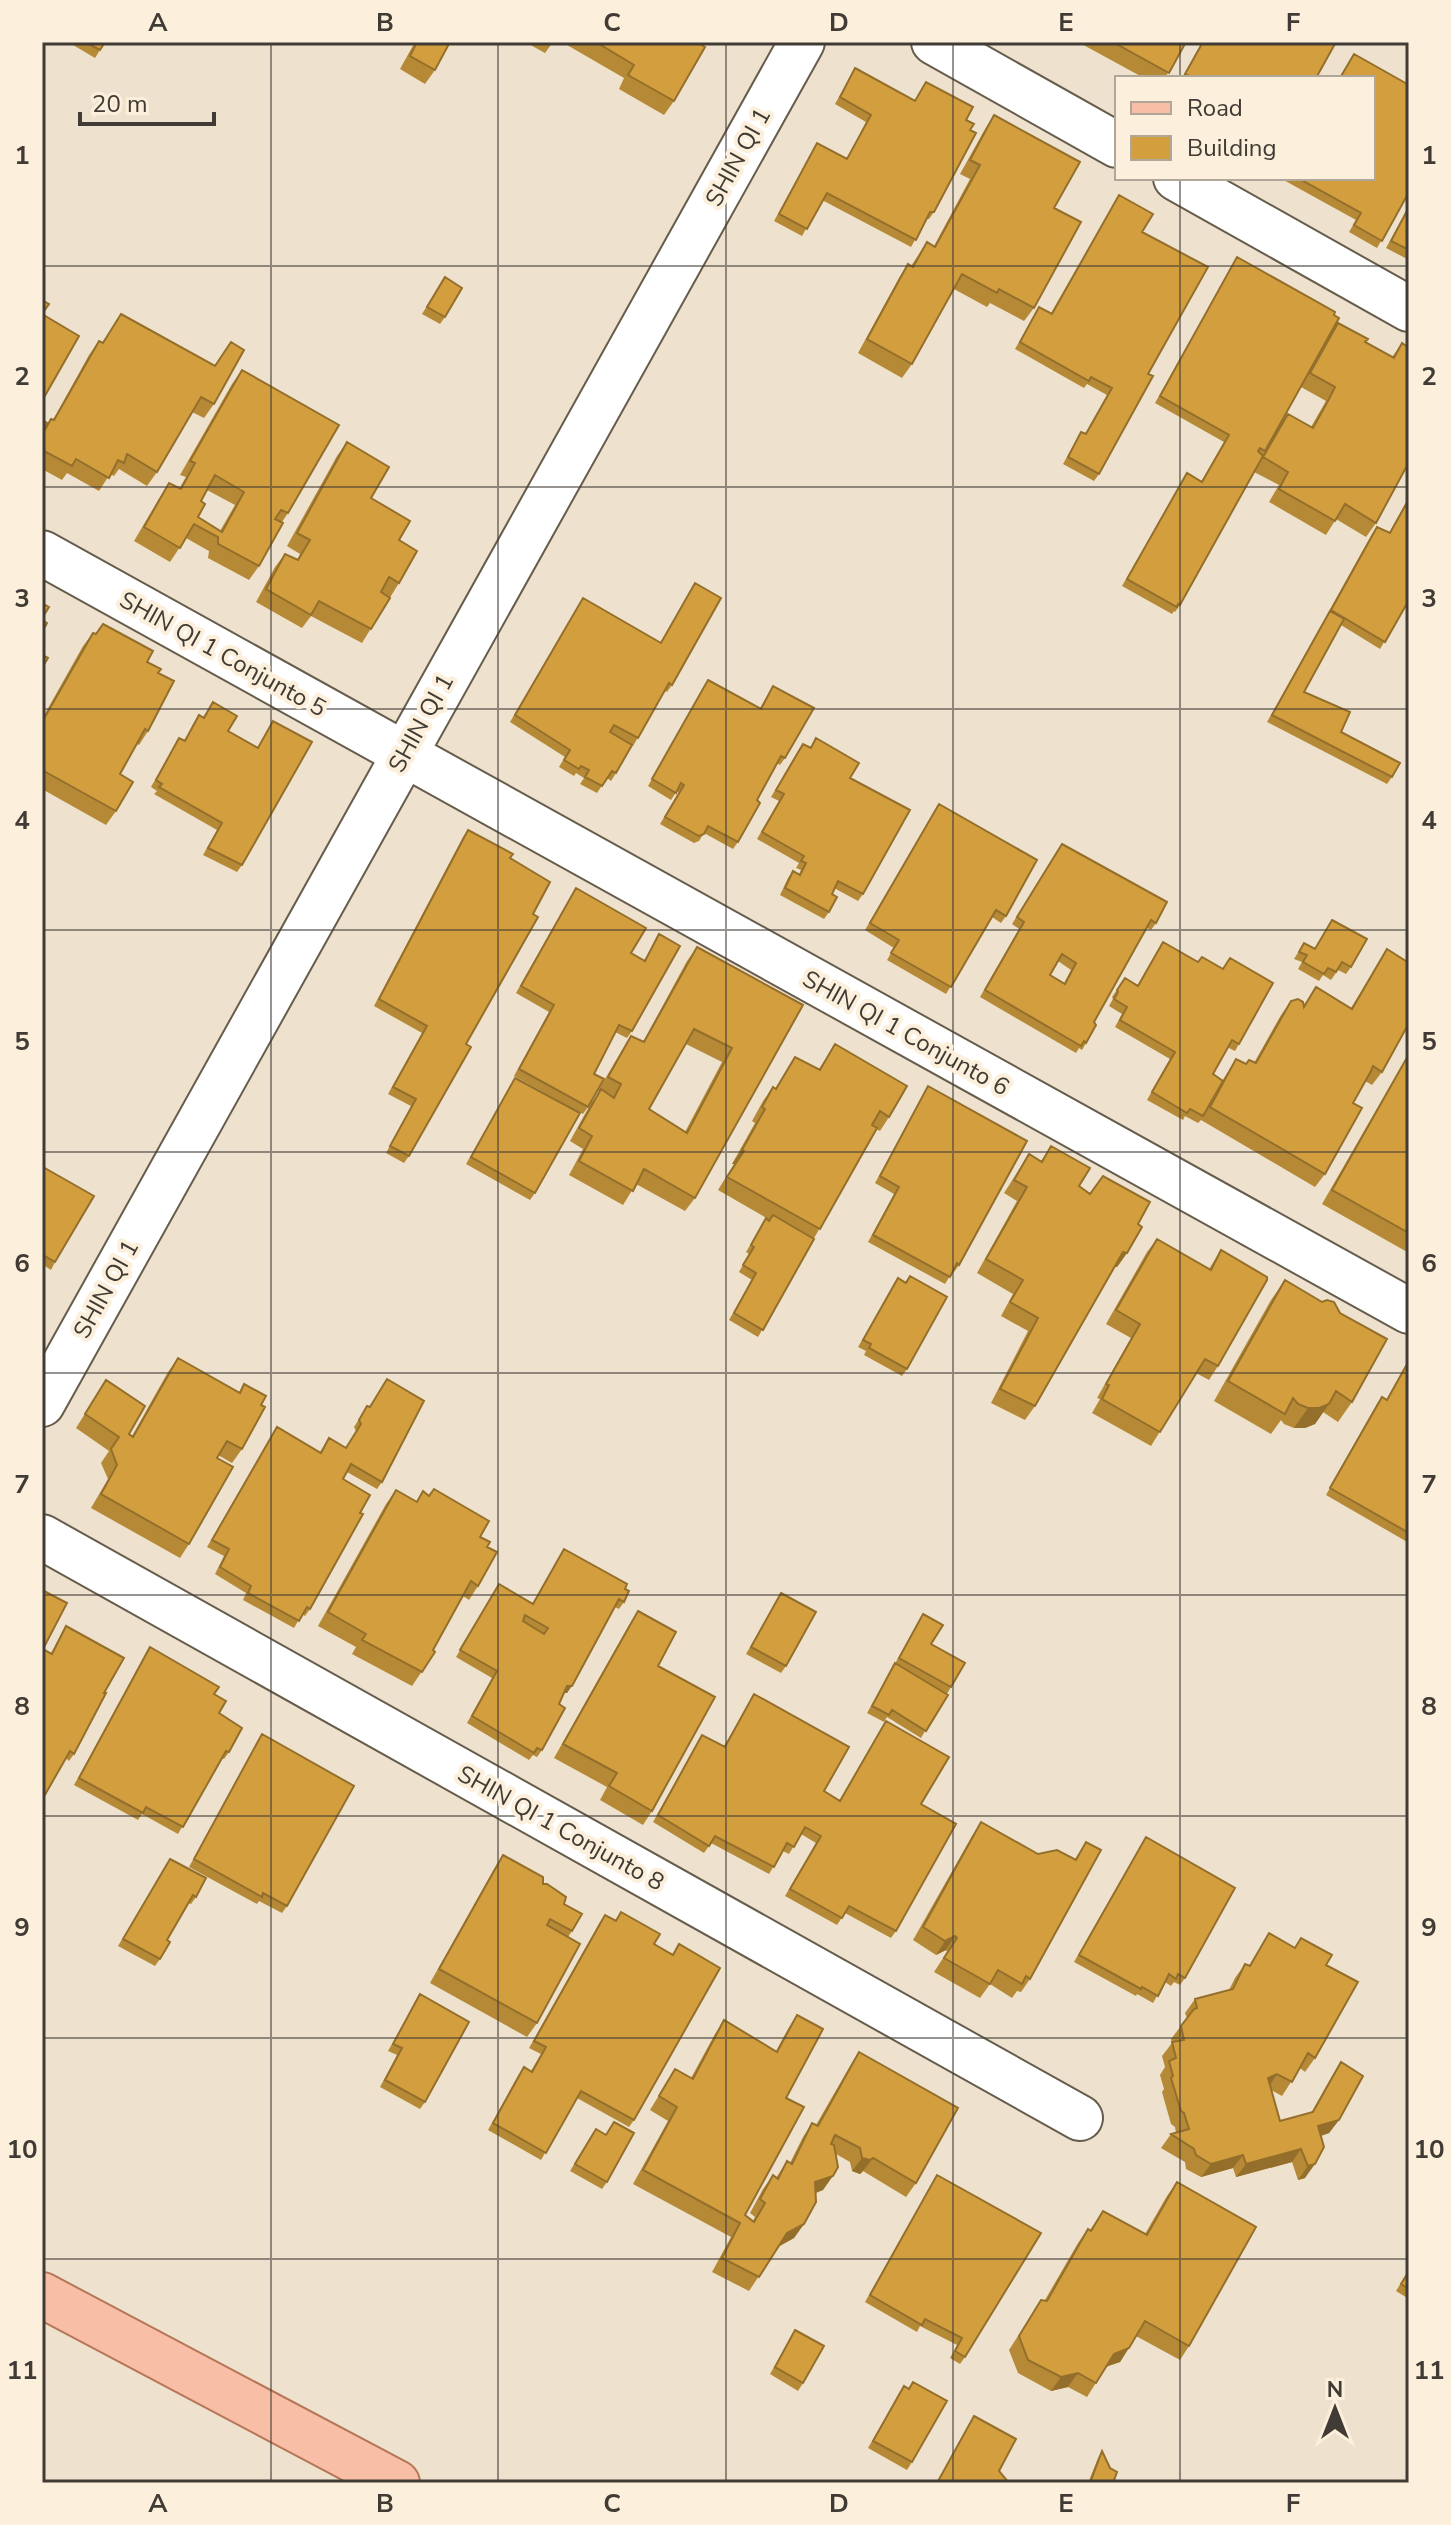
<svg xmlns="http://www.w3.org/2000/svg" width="1451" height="2525" viewBox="0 0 1451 2525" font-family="'Nunito Sans',sans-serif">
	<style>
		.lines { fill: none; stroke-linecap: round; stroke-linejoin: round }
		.minor-casing { stroke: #665c4b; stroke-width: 48 }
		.major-casing { stroke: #b67658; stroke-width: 48 }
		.minor { stroke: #fff; stroke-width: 44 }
		.major { stroke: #f9bfa6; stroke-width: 44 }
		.wall { fill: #b58935; fill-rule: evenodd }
		.shaded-wall { fill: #946f2b }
		.building { fill: #d39f3e; stroke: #946f2b; stroke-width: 2; fill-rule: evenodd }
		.grid { fill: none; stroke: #403b34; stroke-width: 2; stroke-opacity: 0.55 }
		.labels { text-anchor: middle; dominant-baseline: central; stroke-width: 8; stroke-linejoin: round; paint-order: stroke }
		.street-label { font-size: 24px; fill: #403b34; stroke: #fcefdb }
		.neatline { fill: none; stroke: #403b34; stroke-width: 3 }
		.grid-label { font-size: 26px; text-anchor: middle; font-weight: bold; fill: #403b34 }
	</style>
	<rect width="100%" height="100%" fill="#eee2ce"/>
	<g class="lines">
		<defs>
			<path id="minor" d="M934 42 1117 145
				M1176 178 1409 309
				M42 553 1409 1311
				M42 1404 802 42
				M42 1537 1080 2118"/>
			<path id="major" d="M42 2295 397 2483"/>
		</defs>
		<use href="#minor" class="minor-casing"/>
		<use href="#major" class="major-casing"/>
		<use href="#minor" class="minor"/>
		<use href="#major" class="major"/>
	</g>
	<path class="wall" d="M68 42H105L95 58Z
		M415 42H450L435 70 425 84 400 69Z
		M525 42H553L545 53Z
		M569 42H697L674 101 664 115 619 89 624 78 567 45Z
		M1078 42H1186L1165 78H1144Z
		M1202 42H1336L1316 78H1182Z
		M1354 54 1409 85V192L1377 248 1349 232 1356 220 1280 178H1373V78H1339Z
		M855 68 915 101 926 82 966 120 934 212 929 219H927L911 247 822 200 802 236 774 221 817 143 847 159 866 122 835 104Z
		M994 115 1054 208 1034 308 1024 321 990 303 987 307 954 289 912 364 902 378 858 353 899 278 908 264 911 266 927 242 934 246 970 179 960 174 985 129Z
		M1119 195 1142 232 1148 374 1099 474 1094 481 1063 464 1081 432 1085 434 1107 395 1087 384 1084 388 1015 349 1039 307 1051 313Z
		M1409 206V260L1386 248Z
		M1237 257 1330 335 1338 323 1365 342 1392 357 1402 343 1376 523 1366 537 1336 519 1326 535 1269 502 1279 485 1254 472 1180 605 1175 612 1174 611 1172 614 1122 586 1187 473 1201 482 1224 442 1155 403ZM1301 387 1326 401 1319 413 1311 427 1288 414 1280 424Z
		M445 277V317L440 324 422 314Z
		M121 314 214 404 204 418 192 412 157 472 147 486 119 469 114 476 110 474 99 491 67 473 62 480 42 469V420L46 426 53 420 89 355 99 341 102 343Z
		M242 370 288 513 282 522 259 566 249 580 208 558 209 551 186 538 170 562 134 541 160 497 169 483 179 489 186 477 180 475 232 384ZM207 490 235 505 220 531 198 517 201 501Z
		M347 442 371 498 399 540V583L362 643 311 616 302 628 256 602 275 567 285 554 297 560 300 554 287 546 337 456Z
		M1409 497V600L1380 649 1341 625 1304 692 1341 732 1392 777 1387 784 1267 722 1372 534 1377 527 1389 533Z
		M695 583 672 685 667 692 665 691 633 746 629 743 616 773 611 781 607 778 597 793 580 784 584 778 576 773 574 776 559 767 565 757 510 722 583 598 660 643Z
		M93 633 147 662 158 673 148 731 139 745 137 744 120 774 116 811 106 825 42 789V719L83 646Z
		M708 680 760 708 773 686 785 758 780 765 777 763 757 800 738 842 733 849 704 833 699 841 694 843 660 824 679 792 677 791 671 800 648 786Z
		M213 702 228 731 257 748 273 721 242 865 237 872 203 855 217 830 154 794 157 791 151 787 179 738 184 741 199 715 203 717Z
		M816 738 850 778 863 894 858 901 834 888 832 894 829 912 824 919 780 895 788 878 793 871 799 874 801 870 796 868 799 863 757 839 779 801 771 797 798 751 803 744 810 748Z
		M939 804 1006 916 1001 923 992 917 946 994 887 960 894 948 865 930Z
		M468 830 510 858 466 1044 409 1156 404 1163 386 1153 411 1106 388 1094 422 1033 374 1006 463 837Z
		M1057 851 1156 923 1151 930 1147 928 1094 1022 1086 1043 1082 1050 1079 1048 1076 1053 980 997 1019 929 1012 924ZM1058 961 1071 970 1064 983 1050 975Z
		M576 888 631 953 644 961 659 934 632 1031 627 1038 615 1032 594 1074 588 1107 583 1114 514 1076 549 1012 516 993Z
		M1332 920 1351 967 1346 974 1338 970 1331 980 1323 975 1319 981 1298 969 1302 962 1294 959 1304 943 1315 948Z
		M1163 942 1239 1044 1235 1051 1227 1047 1213 1074 1222 1081 1236 1059 1246 1064 1249 1060 1254 1063 1281 1015 1291 1001 1304 1005 1316 987 1351 1008 1387 949 1382 1072 1372 1085 1365 1081 1353 1103 1325 1174 1315 1187 1201 1120 1198 1123 1185 1116 1183 1120 1147 1100 1170 1059 1115 1027 1122 1014 1109 1006 1113 999 1112 997 1125 978 1138 985Z
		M697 947 803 1005 695 1198 685 1211 636 1184 623 1205 569 1175 583 1149 570 1141 591 1103 600 1091H598L622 1050 631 1036 643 1042 687 961ZM686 1044 722 1062 685 1132 649 1109Z
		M835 1044 889 1117 880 1131 876 1129 758 1337 729 1320 752 1280 739 1272 749 1254 746 1252 766 1218 769 1221 770 1220 718 1190 734 1164H732L755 1123 752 1121 763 1101 773 1087 775 1089 795 1057 819 1069Z
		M1409 1053V1253L1322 1204Z
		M515 1078 535 1193 530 1200 466 1164Z
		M928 1086 959 1265 954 1272 953 1271 945 1284 868 1242 894 1194 875 1183Z
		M1051 1146 1079 1186 1138 1224 1127 1253 1117 1267 1115 1266 1035 1406 1025 1420 991 1403 1028 1331 1001 1316 1013 1294 977 1273 1017 1201 1004 1193 1029 1154 1041 1161Z
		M42 1169 55 1262 51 1270 42 1264Z
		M1157 1239 1209 1269 1221 1250 1218 1366 1209 1380 1196 1373 1151 1446 1092 1413 1100 1399 1097 1398 1131 1338 1106 1324 1147 1252Z
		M910 1276 907 1369 902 1376 864 1355 866 1351 858 1347 898 1278 905 1282Z
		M1285 1280 1352 1402 1338 1422 1323 1412 1315 1424 1305 1428H1294L1284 1424 1281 1420 1271 1434 1214 1401 1271 1300Z
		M178 1358 239 1392 244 1384 261 1405 242 1449 232 1463 218 1455 189 1544 180 1558 91 1508 108 1479 101 1463 109 1451 76 1428 106 1380 129 1434 132 1436 168 1372Z
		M1406 1366 1409 1368V1543L1326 1495 1377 1404 1382 1397 1387 1399Z
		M367 1406 382 1482 377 1489 347 1472 343 1479 360 1513 310 1609 305 1616 302 1614 294 1628 243 1600 246 1593 215 1574 224 1556 207 1547 277 1427 320 1452 329 1438 346 1448 356 1431 354 1427Z
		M396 1490 416 1502 423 1491 480 1537 487 1547 478 1586 469 1600 463 1596 433 1650 435 1652 412 1686 352 1654 356 1647 318 1626 386 1504Z
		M564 1549 625 1589 624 1602 619 1609 615 1607 567 1693H564L542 1750 537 1757 533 1755 529 1760 467 1723 492 1678 456 1657 499 1584 533 1603Z
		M781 1593 786 1666 781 1673 746 1654Z
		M638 1611 658 1666 652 1811 643 1825 600 1800 607 1787 554 1758 629 1625Z
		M923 1614 931 1644 951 1687 921 1738 887 1717 884 1722 867 1713Z
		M66 1626 104 1693 74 1754 69 1761 66 1758 43 1649 51 1653Z
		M150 1647 214 1694 229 1752 224 1759 222 1758 178 1834 142 1814 138 1820 74 1785Z
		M754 1694 824 1791 840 1800 886 1721 921 1804 896 1931 891 1938 845 1913 837 1925 785 1896 816 1843 801 1834 789 1854 783 1851 769 1874 711 1843 704 1853 653 1822 702 1735 724 1746Z
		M262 1734 287 1906 282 1913 259 1901 257 1904 189 1867Z
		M981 1822 1038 1854 1075 1859 1086 1842 1030 1979 1021 1992 1017 1991 1012 1998 990 1984 980 1998 934 1972 947 1952 946 1950 936 1955 913 1940 972 1836Z
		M1146 1837 1185 1978 1180 1985 1174 1982 1171 1986 1165 1982 1153 2003 1137 1994 1136 1996 1074 1962Z
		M503 1855 543 1884 564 1904 572 1931 568 1937 537 2023 527 2037 430 1983 494 1869Z
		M170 1859 196 1897 191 1904 188 1903 167 1940 160 1959 155 1966 118 1946Z
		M621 1912 654 1944 673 1954 679 1944 634 2120 629 2127 577 2098 541 2160 488 2130 519 2074 524 2067 531 2071 541 2054 529 2048 600 1922 605 1915 616 1921Z
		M1269 1933 1294 1948 1301 1938 1326 1965 1315 2058 1305 2072 1300 2068 1282 2096 1271 2090 1280 2121 1311 2113 1332 2076 1341 2062 1339 2120 1329 2133 1321 2136 1305 2178 1298 2180 1292 2162 1236 2177 1233 2168 1201 2177 1186 2169 1185 2162 1161 2148 1171 2134 1176 2133 1175 2127 1171 2124 1162 2092 1164 2089 1160 2075 1165 2067 1162 2056 1172 2043 1171 2039 1187 2018 1185 2013 1195 1999 1229 1990 1235 1978 1245 1964 1249 1966Z
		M420 1994 425 2102 420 2109 380 2087 397 2055 388 2051Z
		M797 2015 786 2098 745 2215 753 2221 755 2217 750 2213 763 2189 773 2175 776 2178 787 2161 790 2163 803 2137 812 2123 816 2125 850 2066 859 2052 916 2183 906 2197 863 2171 860 2174 852 2171 850 2162 836 2154 823 2190 816 2193 804 2224 794 2238 779 2246 749 2291 712 2272 731 2237 633 2184 668 2121 650 2110 675 2069 691 2078 715 2034 724 2020 776 2051 788 2029Z
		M614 2122 607 2182 602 2189 570 2171 591 2136 606 2135Z
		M937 2175 965 2357 960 2364 950 2358 957 2345 920 2326 917 2332 865 2302Z
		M1177 2182 1189 2346 1180 2360 1136 2336 1120 2362 1106 2367 1087 2397 1068 2387 1051 2391 1018 2373 1009 2350 1041 2300H1045L1078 2243 1088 2229 1090 2230 1103 2211 1145 2234 1167 2196Z
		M1409 2270V2299L1396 2291Z
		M795 2330 803 2383 798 2391 770 2374Z
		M913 2382 912 2462 907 2470 868 2448 899 2394 904 2386 908 2389Z
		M1102 2451 1113 2483H1088L1098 2458Z"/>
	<path class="shaded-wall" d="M742 1150 744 1151 734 1164H732Z
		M1123 1252 1127 1253 1117 1267 1113 1266Z
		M1329 1404 1315 1424 1305 1428H1294L1308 1408Z
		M567 1686H572L567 1693H562Z
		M955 1936 946 1950 936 1955 945 1941Z
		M1277 2074 1268 2088V2078Z
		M1339 2120 1329 2133 1308 2140 1318 2126Z
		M1301 2149 1292 2162 1236 2177 1246 2164Z
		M1243 2155 1233 2168 1201 2177 1211 2164Z
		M862 2158H873L863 2171 860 2174 852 2171Z
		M1315 2164 1305 2178 1298 2180 1308 2166Z
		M833 2176 823 2190 806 2196 815 2182Z
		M804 2224 794 2238 778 2247 787 2233Z
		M1129 2348 1120 2362 1104 2367 1114 2354Z
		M1078 2373 1068 2387 1051 2391 1061 2377Z"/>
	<path class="building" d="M85 42H105L100 50Z
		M417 42H450L435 70 410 56Z
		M596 42H697L705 47 674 101 628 75 634 65Z
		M1113 42H1186L1169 73Z
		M1203 42H1336L1316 78H1193L1185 74Z
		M1354 54 1409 85V192L1382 241 1354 225 1361 213 1298 178H1373V78H1340Z
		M855 68 915 101 926 82 973 107 966 120 974 124 970 130 976 133 934 212H930L916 240 827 193 807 229 779 214 817 143 847 159 871 115 840 97Z
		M994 115 1080 162 1054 208 1081 222 1034 308 999 289 997 293 962 274 912 364 867 339 908 264 913 267 927 242 935 247 980 165 970 160Z
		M1119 195 1153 214 1142 232 1208 267 1148 374 1153 376 1099 474 1068 457 1081 432 1086 434 1112 388 1091 377 1089 381 1020 342 1039 307 1052 314Z
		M1409 207V250L1391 241Z
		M1237 257 1335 312 1334 315 1339 318 1265 451 1260 448 1258 451 1263 456 1180 605 1178 604 1177 607 1127 579 1187 473 1202 482 1229 435 1160 396Z
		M445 277 462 288 445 317 427 307Z
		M42 300 49 304 42 314 79 336 42 401Z
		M121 314 215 366 231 342 244 350 214 404 201 397 157 472 127 454 124 463 118 460 109 478 76 459 72 466 42 450V435L51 419 54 420 99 341 103 343Z
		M1338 323 1368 339 1365 342 1394 358 1402 343 1409 348V462L1376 523 1345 504 1335 521 1279 489 1288 472 1263 457 1288 414 1313 428 1329 399 1335 387 1310 373Z
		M242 370 339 425 288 513 281 510 275 519 283 523 259 566 218 544V537L194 524 180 548 144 527 169 483 181 489 195 463 190 461ZM215 475 244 492 222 532 198 517 205 504 201 501Z
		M42 420 47 423 42 433Z
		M347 442 389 467 371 498 410 521 399 540 417 551 399 583 389 577 381 592 390 598 371 629 319 601 311 615 266 589 285 554 298 560 310 540 297 533Z
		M1409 499V600L1385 642 1331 610 1377 527 1390 533Z
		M695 583 721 598 672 685 669 683 638 738 614 725 610 732 632 745 616 773 612 771 602 786 585 777 589 770 581 766 579 769 564 760 570 750 515 715 583 598 661 643Z
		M42 603 49 607 42 618Z
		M1330 611 1344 619 1304 692 1350 712 1341 732 1400 763 1392 777 1272 715Z
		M42 620 47 623 42 632Z
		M103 624 153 651 147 662 161 669 158 673 174 681 148 731 145 729 120 774 133 782 116 811 42 770V722L93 633 96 634Z
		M42 655 48 658 42 668Z
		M708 680 761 709 773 686 814 708 785 758 781 756 757 800 760 803 738 842 708 826 704 834 699 836 665 817 684 785 681 783 676 793 652 779Z
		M213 702 237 716 228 731 258 748 273 721 312 742 242 865 208 848 222 823 159 787 162 784 156 780 179 738 185 741 199 715 204 718Z
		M816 738 859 763 850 778 910 810 863 894 838 881 832 894 837 897 829 912 785 888 793 871 800 875 806 863 801 861 804 856 762 832 784 794 776 790 803 744 811 748Z
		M939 804 1037 860 1006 916 996 910 951 987 891 953 899 940 870 923Z
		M468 830 513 854 510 858 550 882 533 914 538 917 466 1044 471 1047 409 1156 390 1146 416 1099 393 1087 427 1026 379 999Z
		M1062 844 1167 902 1156 923 1151 920 1094 1022 1096 1025 1086 1043 1084 1041 1081 1046 985 990 1024 922 1017 917ZM1062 954 1076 963 1065 984 1050 975Z
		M576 888 646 928 631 953 645 961 659 934 680 946 632 1031 619 1025 594 1074 604 1079 588 1107 519 1069 554 1005 521 986Z
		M1332 920 1367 939 1351 967 1342 962 1336 972 1328 968 1324 974 1303 962 1307 955 1299 952 1304 943 1315 949Z
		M1163 942 1198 962 1202 957 1223 969 1230 958 1273 983 1239 1044 1232 1040 1213 1074 1223 1081 1203 1116 1190 1109 1187 1113 1152 1092 1175 1052 1120 1020 1127 1007 1114 999 1118 992 1117 990 1125 978 1138 986Z
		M697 947 803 1005 695 1198 644 1169 633 1191 579 1161 592 1136 579 1128 601 1089 614 1098 621 1084 608 1077 631 1036 644 1042ZM694 1029 732 1048 687 1133 649 1109Z
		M1387 949 1409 963V1023L1382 1072 1373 1066 1371 1071 1353 1103 1362 1108 1325 1174 1210 1107 1236 1059 1246 1064 1249 1060 1256 1063 1291 1001 1298 999 1303 1002 1304 1007 1316 987 1352 1009Z
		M835 1044 907 1086 889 1117 880 1111 872 1125 877 1128 820 1229 727 1177 744 1151 742 1150 765 1109 762 1107 773 1087 776 1089 795 1057 820 1070Z
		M1409 1054V1233L1332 1190Z
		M515 1078 580 1113 535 1193 471 1157Z
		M928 1086 1027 1141 959 1265 957 1263 950 1277 873 1235 899 1187 880 1176Z
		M1051 1146 1090 1168 1079 1186 1090 1194 1103 1176 1150 1202 1138 1224 1142 1227 1127 1253 1123 1252 1035 1406 1000 1389 1038 1318 1010 1302 1023 1280 986 1259 1027 1187 1014 1180 1029 1154 1042 1162Z
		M43 1167 94 1196 55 1262 43 1255 42 1257V1169Z
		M773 1215 814 1239 763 1330 734 1313 756 1273 743 1265 754 1247 751 1245 766 1218 769 1221Z
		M1157 1239 1211 1270 1221 1250 1267 1277V1280L1218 1366 1205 1359 1160 1432 1102 1399 1109 1385 1106 1384 1140 1324 1116 1310Z
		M910 1276 947 1297 907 1369 869 1348 871 1344 863 1340 898 1278 906 1283Z
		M1285 1280 1322 1302 1327 1300 1334 1302 1340 1313 1387 1339 1352 1402 1336 1391 1329 1404 1319 1408H1308L1298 1404 1293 1398 1285 1414 1228 1381Z
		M178 1358 240 1393 244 1384 266 1396 261 1405 265 1407 242 1449 227 1441 217 1458 233 1467 189 1544 101 1494 117 1465 111 1449 119 1437 85 1414 106 1380 145 1406 129 1434 133 1437Z
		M1406 1366 1409 1368V1533L1330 1488 1382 1397 1387 1400Z
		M387 1379 424 1401 382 1482 351 1464 343 1479 370 1495 360 1513 363 1514 310 1609 307 1607 299 1621 248 1593 251 1586 220 1567 229 1549 212 1540 277 1427 321 1453 329 1438 346 1448 361 1424 359 1420 367 1406 370 1407Z
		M434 1489 489 1521 480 1537 490 1542 487 1547 497 1552 478 1586 471 1581 433 1650 435 1652 422 1672 362 1640 366 1634 328 1612 396 1490 417 1502 423 1491 429 1496Z
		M564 1549 627 1584 625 1589 629 1591 624 1602 619 1599 572 1686H567L559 1704 565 1708 542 1750 537 1748 534 1753 472 1716 497 1671 460 1650 499 1584 533 1604ZM525 1615 548 1628 544 1634 523 1621Z
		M42 1590 67 1603 43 1649 52 1654 66 1626 124 1658 104 1693H106L74 1754 70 1751 42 1800Z
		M781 1593 816 1612 786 1666 751 1647Z
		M638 1611 676 1632 658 1666 715 1697 652 1811 609 1786 617 1773 563 1744Z
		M923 1614 943 1625 931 1644 965 1663 951 1687 899 1658Z
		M150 1647 219 1687 214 1694 226 1701 219 1713 242 1728 229 1752 226 1751 183 1827 146 1807 143 1813 79 1778Z
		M895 1663 948 1695 926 1731 892 1710 889 1715 872 1706Z
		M754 1694 849 1747 824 1791 840 1801 886 1721 949 1757 921 1804 956 1824 896 1931 849 1906 842 1918 790 1889 821 1836 805 1827 794 1847 787 1843 774 1867 715 1836 709 1846 658 1815 702 1735 725 1747Z
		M262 1734 354 1786 287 1906 263 1893 262 1897 194 1859Z
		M981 1822 1038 1854 1057 1850 1076 1860 1086 1842 1101 1850 1030 1979 1026 1976 1022 1984 998 1970 990 1984 944 1958 957 1938 955 1936 945 1941 923 1927Z
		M1146 1837 1235 1888 1185 1978 1178 1974 1176 1979 1169 1974 1158 1996 1142 1987 1141 1989 1079 1955Z
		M503 1855 543 1877V1884H547L566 1897 564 1904 582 1914 572 1931 550 1919 547 1925 580 1944 537 2023 439 1969Z
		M170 1859 206 1878 196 1897 193 1895 167 1940 170 1942 160 1959 123 1939Z
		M621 1912 660 1934 654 1944 673 1955 679 1944 720 1968 634 2120 581 2091 546 2153 493 2123 524 2067 532 2072 546 2047 534 2041 605 1915 616 1921Z
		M1269 1933 1295 1948 1301 1938 1332 1955 1326 1965 1358 1982 1315 2058 1308 2053 1292 2082 1277 2074 1268 2078 1280 2121 1313 2112 1341 2062 1363 2076 1339 2120 1318 2126 1324 2147 1315 2164 1308 2166 1301 2149 1246 2164 1243 2155 1211 2164 1196 2155 1194 2149 1171 2134 1189 2129 1184 2113 1181 2111 1171 2078 1173 2076 1169 2061 1176 2058 1172 2042 1184 2040 1181 2026 1194 2009 1197 2008 1195 1999 1233 1989 1245 1964 1250 1966Z
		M420 1994 469 2022 425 2102 385 2080 402 2048 393 2044Z
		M797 2015 823 2029 786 2098 804 2107 745 2215 754 2222 765 2203 760 2199 773 2175 778 2179 787 2161 792 2164 812 2123 818 2126 859 2052 958 2108 916 2183 873 2158 870 2160 862 2158 860 2148 835 2135 831 2144 834 2145 838 2167 833 2176 815 2182 816 2202 804 2224 787 2233 759 2277 722 2258 740 2223 643 2170 677 2107 659 2096 675 2069 693 2079 724 2020 777 2052Z
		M614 2122 634 2133 607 2182 575 2164 596 2129 606 2135Z
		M937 2175 1041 2233 965 2357 955 2351 962 2338 925 2319 922 2325 870 2295Z
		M1177 2182 1256 2227 1189 2346 1145 2321 1129 2348 1114 2354 1096 2383 1078 2373 1061 2377 1028 2360 1019 2336 1041 2300 1047 2301 1088 2229 1091 2231 1103 2211 1147 2235Z
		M1409 2271V2289L1401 2284Z
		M795 2330 824 2346 803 2383 775 2367Z
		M913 2382 947 2401 912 2462 873 2441 904 2386 909 2389Z
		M974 2416 1016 2439 999 2471 1009 2483H937Z
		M1102 2451 1110 2468 1117 2472 1113 2483H1090Z"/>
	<path class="grid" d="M271 42V2483M498 42V2483M726 42V2483M953 42V2483M1180 42V78M1180 178V2483M42 266H1409M42 487H1409M42 709H1409M42 930H1409M42 1152H1409M42 1373H1409M42 1595H1409M42 1816H1409M42 2038H1409M42 2259H1409"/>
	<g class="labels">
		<g class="street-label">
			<text transform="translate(738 157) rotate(-61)">SHIN QI 1</text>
			<text transform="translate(223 654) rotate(29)">SHIN QI 1 Conjunto 5</text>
			<text transform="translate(421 723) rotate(-61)">SHIN QI 1</text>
			<text transform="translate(906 1033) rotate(29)">SHIN QI 1 Conjunto 6</text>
			<text transform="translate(106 1289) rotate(-61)">SHIN QI 1</text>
			<text transform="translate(561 1828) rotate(29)">SHIN QI 1 Conjunto 8</text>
		</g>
	</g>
	<rect width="1451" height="2525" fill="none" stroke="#fcefdb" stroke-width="88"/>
	<rect x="1115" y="76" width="260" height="104" fill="#fcefdb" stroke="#b1a798" stroke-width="2"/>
	<rect x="1131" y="102" width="40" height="12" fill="#f9bfa6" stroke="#b1a798" stroke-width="2"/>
	<text x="1187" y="116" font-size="24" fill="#403b34">Road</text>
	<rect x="1131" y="136" width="40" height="24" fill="#d39f3e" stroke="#b1a798" stroke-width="2"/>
	<text x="1187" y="156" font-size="24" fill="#403b34">Building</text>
	<g transform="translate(1335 2409)" stroke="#fcefdb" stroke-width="6" paint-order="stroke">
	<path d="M0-6L14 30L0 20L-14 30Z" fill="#403b34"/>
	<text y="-12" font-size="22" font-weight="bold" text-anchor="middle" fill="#403b34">N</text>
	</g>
	<path d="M80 112v12h134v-12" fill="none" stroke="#403b34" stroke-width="4"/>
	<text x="92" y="112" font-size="24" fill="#403b34" stroke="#fcefdb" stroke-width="6" paint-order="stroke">20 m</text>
	<rect x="44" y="44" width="1363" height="2437" class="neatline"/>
	<g class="grid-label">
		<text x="158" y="31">A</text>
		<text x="385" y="31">B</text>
		<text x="612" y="31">C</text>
		<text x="839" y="31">D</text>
		<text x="1066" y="31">E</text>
		<text x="1293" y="31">F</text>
		<text x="22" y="164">1</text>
		<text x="1429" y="164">1</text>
		<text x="22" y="385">2</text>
		<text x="1429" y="385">2</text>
		<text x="22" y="607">3</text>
		<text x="1429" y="607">3</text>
		<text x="22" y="829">4</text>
		<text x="1429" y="829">4</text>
		<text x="22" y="1050">5</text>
		<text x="1429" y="1050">5</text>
		<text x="22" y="1272">6</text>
		<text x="1429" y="1272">6</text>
		<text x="22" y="1493">7</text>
		<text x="1429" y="1493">7</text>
		<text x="22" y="1715">8</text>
		<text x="1429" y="1715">8</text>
		<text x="22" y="1936">9</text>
		<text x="1429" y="1936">9</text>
		<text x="22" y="2158">10</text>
		<text x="1429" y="2158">10</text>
		<text x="22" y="2379">11</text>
		<text x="1429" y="2379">11</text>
		<text x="158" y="2512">A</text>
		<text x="385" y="2512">B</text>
		<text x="612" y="2512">C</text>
		<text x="839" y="2512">D</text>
		<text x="1066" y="2512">E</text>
		<text x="1293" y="2512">F</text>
	</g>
</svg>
